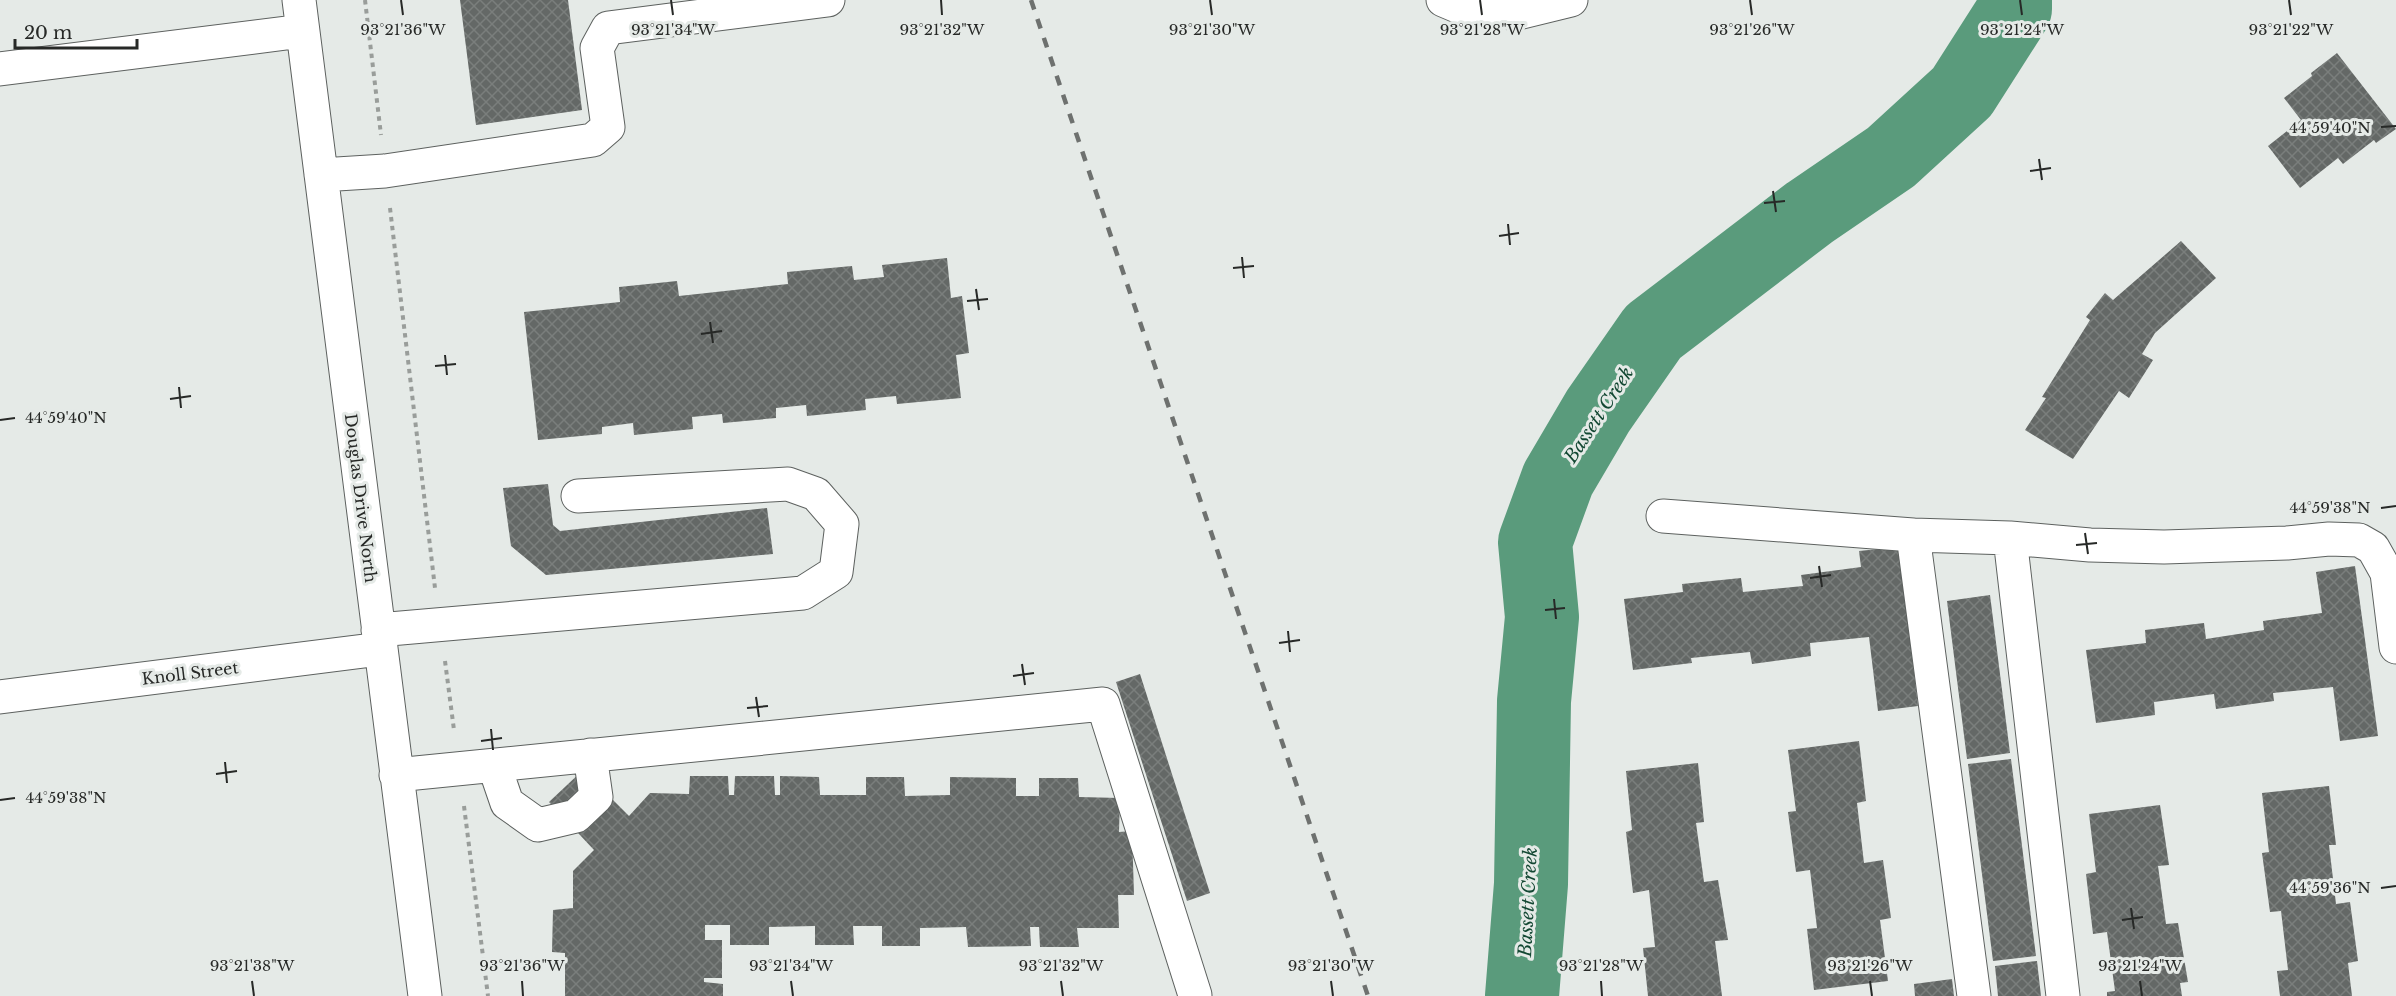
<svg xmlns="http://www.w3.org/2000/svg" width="2396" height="996" viewBox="0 0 2396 996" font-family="'Libre Baskerville',serif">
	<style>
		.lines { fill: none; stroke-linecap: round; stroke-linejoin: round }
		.river { stroke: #5a9b7c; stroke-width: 74 }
		.building { fill: url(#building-cross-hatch) }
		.minor-casing { stroke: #5d615f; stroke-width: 35 }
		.path { stroke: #999d9a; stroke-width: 4; stroke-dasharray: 4.5 4.5; stroke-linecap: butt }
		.minor { stroke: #fff; stroke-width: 33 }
		.rail { stroke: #6e716f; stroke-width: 4.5; stroke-dasharray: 10 10; stroke-linecap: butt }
		.ticks { fill: none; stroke: #272927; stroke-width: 2 }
		.labels { text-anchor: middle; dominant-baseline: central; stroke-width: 6; stroke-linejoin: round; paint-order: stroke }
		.street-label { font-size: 16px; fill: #272927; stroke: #e5eae7 }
		.water-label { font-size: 18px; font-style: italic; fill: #134833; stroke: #e5eae7 }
		.ticks-label { font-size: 15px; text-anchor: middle; fill: #272927; stroke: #e5eae7; stroke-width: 6; stroke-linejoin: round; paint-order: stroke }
	</style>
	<defs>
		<pattern id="building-cross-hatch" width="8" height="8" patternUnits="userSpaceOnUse" patternTransform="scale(1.5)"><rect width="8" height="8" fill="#646866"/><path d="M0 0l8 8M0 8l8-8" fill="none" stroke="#7a7e7c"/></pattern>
	</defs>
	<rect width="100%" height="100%" fill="#e5eae7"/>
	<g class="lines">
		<path class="river" d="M1522 996 1531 884 1534 701 1542 617 1535 542 1558 479 1598 411 1653 332 1809 213 1891 157 1962 92 2015 9V0"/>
	</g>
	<path class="building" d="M460 0H568L582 110 476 125Z
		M2337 53 2396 129 2376 143 2374 140 2343 164 2338 158 2300 188 2268 146 2301 120 2284 98 2312 76 2311 73Z
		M2181 241 2216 278 2155 333 2142 354 2153 360 2129 398 2119 391 2073 459 2025 430 2046 398 2042 397 2090 320 2086 317 2105 293 2113 300Z
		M947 258 951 298 962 296 969 353 956 355 961 398 897 404 896 396 865 399 866 410 807 416 806 405 776 408V418L723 423 722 414 692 417 693 429 634 435 633 423 602 427V434L538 440 524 312 620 302 619 287 677 281 679 296 788 284 787 272 852 266 854 280 884 277 882 265Z
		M548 484 553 525 560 531 767 508 773 554 546 575 511 546 503 488Z
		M1899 547 1918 706 1878 711 1869 637 1810 643 1811 656 1752 664 1750 652 1691 658 1692 663 1633 670 1624 599 1683 592 1682 584 1741 578 1743 592 1803 586 1801 575 1861 567 1859 551Z
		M2355 566 2378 736 2340 741 2333 687 2273 693 2274 701 2216 709 2214 694 2154 702 2155 715 2096 723 2086 650 2146 643 2145 630 2204 623 2206 639 2264 630 2263 621 2322 613 2316 572Z
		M1990 595 2010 753 1967 759 1947 601Z
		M1140 674 1210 893 1187 901 1116 682Z
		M1859 741 1866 801 1857 803 1864 863 1883 860 1891 918 1880 920 1888 981 1814 990 1807 929 1817 928 1810 870 1796 872 1788 812 1796 811 1788 750Z
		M2011 759 2036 956 1993 961 1968 764Z
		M1698 763 1704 822 1696 823 1704 882 1718 880 1728 940 1715 941 1722 996H1648L1643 948 1655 947 1649 890 1633 893 1626 832 1632 830 1626 771Z
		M583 770 629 816 650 793 689 794 690 776H728L729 795H734L735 776H774L775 795H780V776L819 777 820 795H866V777H904L905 796 950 795V777L1016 778V796H1039V778H1078L1079 797 1120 798 1119 832 1132 831 1134 895H1118L1119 928H1077L1079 947H1040L1039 927H1030L1031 946 968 947 966 927 920 928V946H882V926H853L854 945H815V926L769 927V945H730V925H705V940H722V978H704V982L723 984V996H565V953L552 952 553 910 573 908V871L594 850 549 802Z
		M2329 786 2336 845H2329L2336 904 2350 902 2358 961 2348 963 2352 996H2280L2277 971 2288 970 2281 911 2270 912 2262 853 2269 852 2262 793Z
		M2160 805 2169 865 2158 866 2166 924 2178 923 2188 982 2180 983 2182 996H2107V992L2115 991 2107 932 2093 934 2086 874 2096 872 2089 814Z
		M2037 961 2041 996H1998L1995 966Z
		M1952 979 1954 996H1915L1914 984Z"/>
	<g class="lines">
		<defs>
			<path id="minor" d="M299 0 425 996
				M1443 0 1469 11 1518 13 1571 0
				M0 69 302 31
				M321 175 385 171 593 140 608 127 597 48 608 28 828 0
				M1663 516 1913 535
				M2010 538 2090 545 2164 547 2287 543 2329 539 2359 540 2373 548 2387 573 2396 647
				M378 630 803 593 836 572 842 524 816 494 788 484 578 496
				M0 697 380 649
				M494 765 507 803 538 825 576 816 596 797 590 755
				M396 775 1103 704 1195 995
				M1974 996 1913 535 2010 538 2063 996"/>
		</defs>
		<use href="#minor" class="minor-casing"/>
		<path class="path" d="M365 0 381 135
			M390 208 435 588
			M445 661 454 730
			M464 806 488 996"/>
		<use href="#minor" class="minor"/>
		<path class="rail" d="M1031 0 1368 996"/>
	</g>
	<path class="ticks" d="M401 0 403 15M671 0 673 15M941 0 942 15M1210 0 1212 15M1480 0 1482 15M1750 0 1752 15M2020 0 2022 15M2289 0 2291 15M2381 127 2396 126M2039 159 2042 180M2030 171 2051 168M1773 191 1776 212M1764 203 1785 201M1508 224 1510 245M1499 236 1519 233M1242 257 1244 278M1233 268 1254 266M976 289 979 310M967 301 988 299M710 322 713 343M701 334 722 331M445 355 447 375M435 366 456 364M179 387 181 408M170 399 191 396M0 420 15 418M2381 508 2396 506M2085 533 2088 554M2076 545 2097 543M1819 566 1822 587M1810 578 1831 575M1554 599 1556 619M1545 610 1565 608M1288 631 1290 652M1279 643 1300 640M1022 664 1025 685M1013 676 1034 673M756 697 759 717M747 708 768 706M491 729 493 750M481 741 502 738M225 762 227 783M216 774 237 771M0 800 15 798M2381 888 2396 886M2131 908 2134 929M2122 920 2143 917M252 981 254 996M522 981 523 996M791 981 793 996M1061 981 1063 996M1331 981 1333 996M1601 981 1602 996M1870 981 1872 996M2140 981 2142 996"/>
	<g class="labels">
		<g class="street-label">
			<text transform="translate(361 498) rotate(83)">Douglas Drive North</text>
			<text transform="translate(190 673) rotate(-7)">Knoll Street</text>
		</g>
		<g class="water-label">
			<text transform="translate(1599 415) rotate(-57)">Bassett Creek</text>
			<text transform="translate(1528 902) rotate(-87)">Bassett Creek</text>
		</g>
	</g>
	<g class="ticks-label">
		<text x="403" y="35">93°21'36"W</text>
		<text x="673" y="35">93°21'34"W</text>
		<text x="942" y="35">93°21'32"W</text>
		<text x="1212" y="35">93°21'30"W</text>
		<text x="1482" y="35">93°21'28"W</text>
		<text x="1752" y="35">93°21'26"W</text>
		<text x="2022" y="35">93°21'24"W</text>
		<text x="2291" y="35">93°21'22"W</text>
		<text x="2330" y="133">44°59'40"N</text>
		<text x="66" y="423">44°59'40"N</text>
		<text x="2330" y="513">44°59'38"N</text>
		<text x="66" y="803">44°59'38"N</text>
		<text x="2330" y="893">44°59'36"N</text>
		<text x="252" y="971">93°21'38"W</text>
		<text x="522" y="971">93°21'36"W</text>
		<text x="791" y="971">93°21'34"W</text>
		<text x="1061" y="971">93°21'32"W</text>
		<text x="1331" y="971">93°21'30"W</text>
		<text x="1601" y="971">93°21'28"W</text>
		<text x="1870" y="971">93°21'26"W</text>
		<text x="2140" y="971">93°21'24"W</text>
	</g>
	<path d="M15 39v9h122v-9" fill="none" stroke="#272927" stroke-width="3"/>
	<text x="24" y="39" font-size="18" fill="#272927" stroke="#e5eae7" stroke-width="4.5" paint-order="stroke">20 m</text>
</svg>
